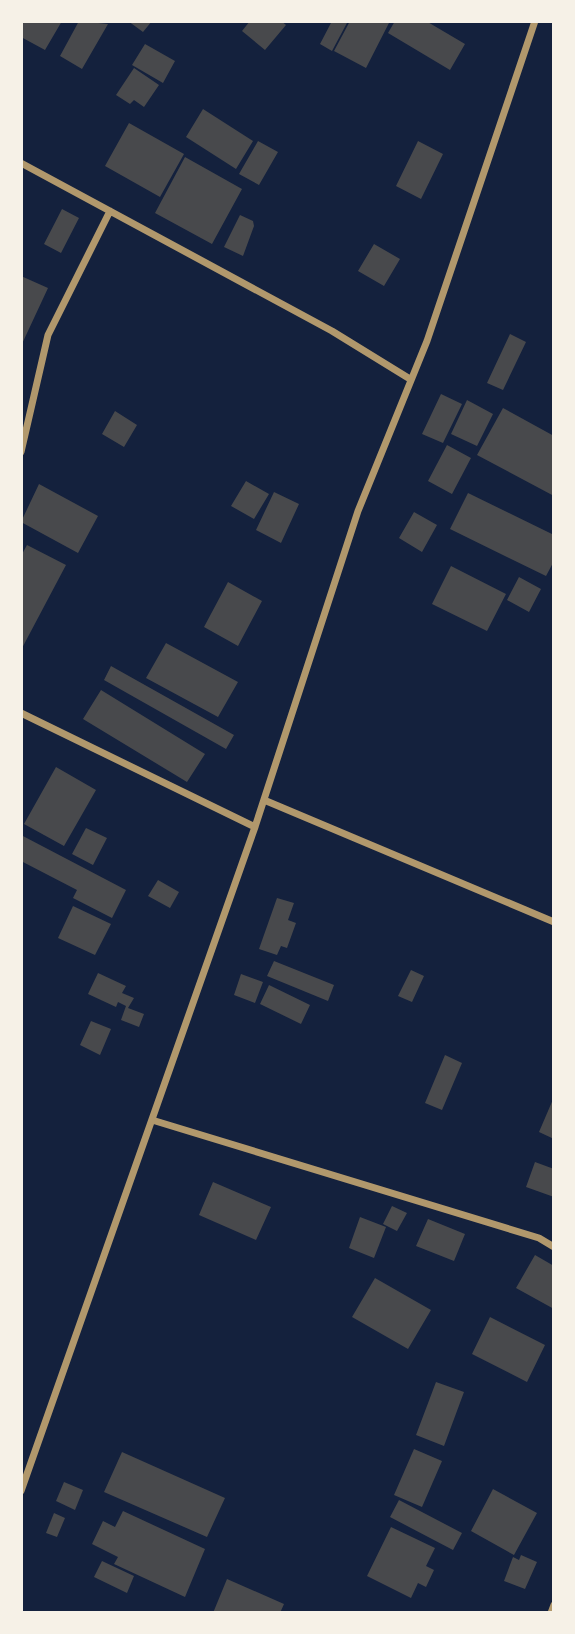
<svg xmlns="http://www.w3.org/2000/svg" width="575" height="1634" viewBox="0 0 575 1634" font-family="'Sofia Sans Condensed',sans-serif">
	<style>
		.building { fill: #48494c }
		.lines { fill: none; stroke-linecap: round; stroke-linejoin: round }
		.minor { stroke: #b1986c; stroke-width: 7 }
	</style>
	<rect width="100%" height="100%" fill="#14213d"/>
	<path class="building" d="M21 21H62L45 50 21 37Z
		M79 21 108 24 82 69 60 56Z
		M128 21H152L143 32Z
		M250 21H281L286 25 265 50 242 31Z
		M332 21H348L332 51 320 44Z
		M350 21H390L366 68 334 51Z
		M395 21H426L465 44 450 70 388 33Z
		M145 44 175 61 163 83 132 65Z
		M134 68 159 85 144 107 134 100 130 104 116 95Z
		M203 109 253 141 236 169 186 137Z
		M129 123 184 154 160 197 105 166Z
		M258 141 278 152 259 185 239 174Z
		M418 141 443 154 421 199 396 186Z
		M185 157 242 189 212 244 155 213Z
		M62 209 79 218 61 253 44 244Z
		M240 215 253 221 254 226 243 256 224 247Z
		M374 244 400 259 384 286 358 271Z
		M21 276 48 288 21 346Z
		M510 334 526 342 503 390 487 383Z
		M441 394 462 404 443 443 422 434Z
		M467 400 493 414 477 446 451 434Z
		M503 408 554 436V496L477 455Z
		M115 411 137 425 124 447 102 434Z
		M447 445 471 458 452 494 428 481Z
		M246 481 269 494 254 519 231 506Z
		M39 484 98 516 78 553 21 522Z
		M274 492 299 504 281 543 256 530Z
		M468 493 554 535V561L546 576 450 529Z
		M414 512 437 525 422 552 399 538Z
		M27 545 66 565 21 650V556Z
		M451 566 506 594 487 631 432 604Z
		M519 577 541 589 529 612 507 600Z
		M228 582 262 601 238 646 204 627Z
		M166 643 238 682 218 717 146 678Z
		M111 666 234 735 226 749 104 680Z
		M101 690 205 754 187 782 83 719Z
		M56 767 96 790 64 846 24 824Z
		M86 828 107 838 93 865 72 854Z
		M21 835 126 890 112 918 73 898 77 890 21 861Z
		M158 880 179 892 170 908 148 896Z
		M277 898 294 903 288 920 296 923 287 948 281 946 277 955 259 949Z
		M73 906 111 924 95 955 58 938Z
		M274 961 334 985 328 1001 267 976Z
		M411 970 424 976 412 1002 398 996Z
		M98 973 126 986 122 993 134 998 128 1008 144 1014 139 1027 121 1020 126 1006 118 1002 116 1007 88 994Z
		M241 974 263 982 255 1003 234 995Z
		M269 985 310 1005 301 1024 260 1004Z
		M91 1021 111 1029 100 1055 80 1045Z
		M445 1055 462 1063 442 1110 425 1103Z
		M554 1097V1139L539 1132Z
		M535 1162 554 1169V1197L526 1187Z
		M213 1182 271 1207 256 1240 199 1215Z
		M392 1206 407 1213 397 1231 383 1224Z
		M360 1217 386 1227 374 1258 349 1248Z
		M428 1219 465 1234 454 1261 416 1246Z
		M535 1255 554 1266V1309L516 1288Z
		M375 1278 431 1310 408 1349 352 1317Z
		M490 1317 545 1345 527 1382 472 1354Z
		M436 1382 464 1392 444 1446 416 1435Z
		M414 1449 442 1461 422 1507 394 1495Z
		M122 1452 225 1498 207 1537 104 1492Z
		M64 1482 83 1490 75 1510 56 1501Z
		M493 1489 537 1513 514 1555 471 1531Z
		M399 1500 462 1533 453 1550 390 1517Z
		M123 1511 205 1549 185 1597 114 1564 118 1557 92 1544 103 1521 115 1527Z
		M54 1513 65 1518 57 1537 46 1533Z
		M391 1527 435 1548 426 1566 434 1570 426 1587 418 1583 411 1598 367 1576Z
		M521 1555 537 1562 525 1589 504 1581 513 1557 519 1560Z
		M102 1561 134 1576 127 1593 94 1577Z
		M227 1579 284 1604 280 1613H213Z"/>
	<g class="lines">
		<path class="minor" d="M21 163 332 331 410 379
			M21 452 48 335 110 211
			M21 713 255 827
			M264 800 554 922
			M152 1120 539 1238 554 1247
			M21 1491 255 827 358 511 427 341 535 21
			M551 1613 554 1605"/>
	</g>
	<rect width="575" height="1634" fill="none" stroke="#f6f1e7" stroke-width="46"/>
</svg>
